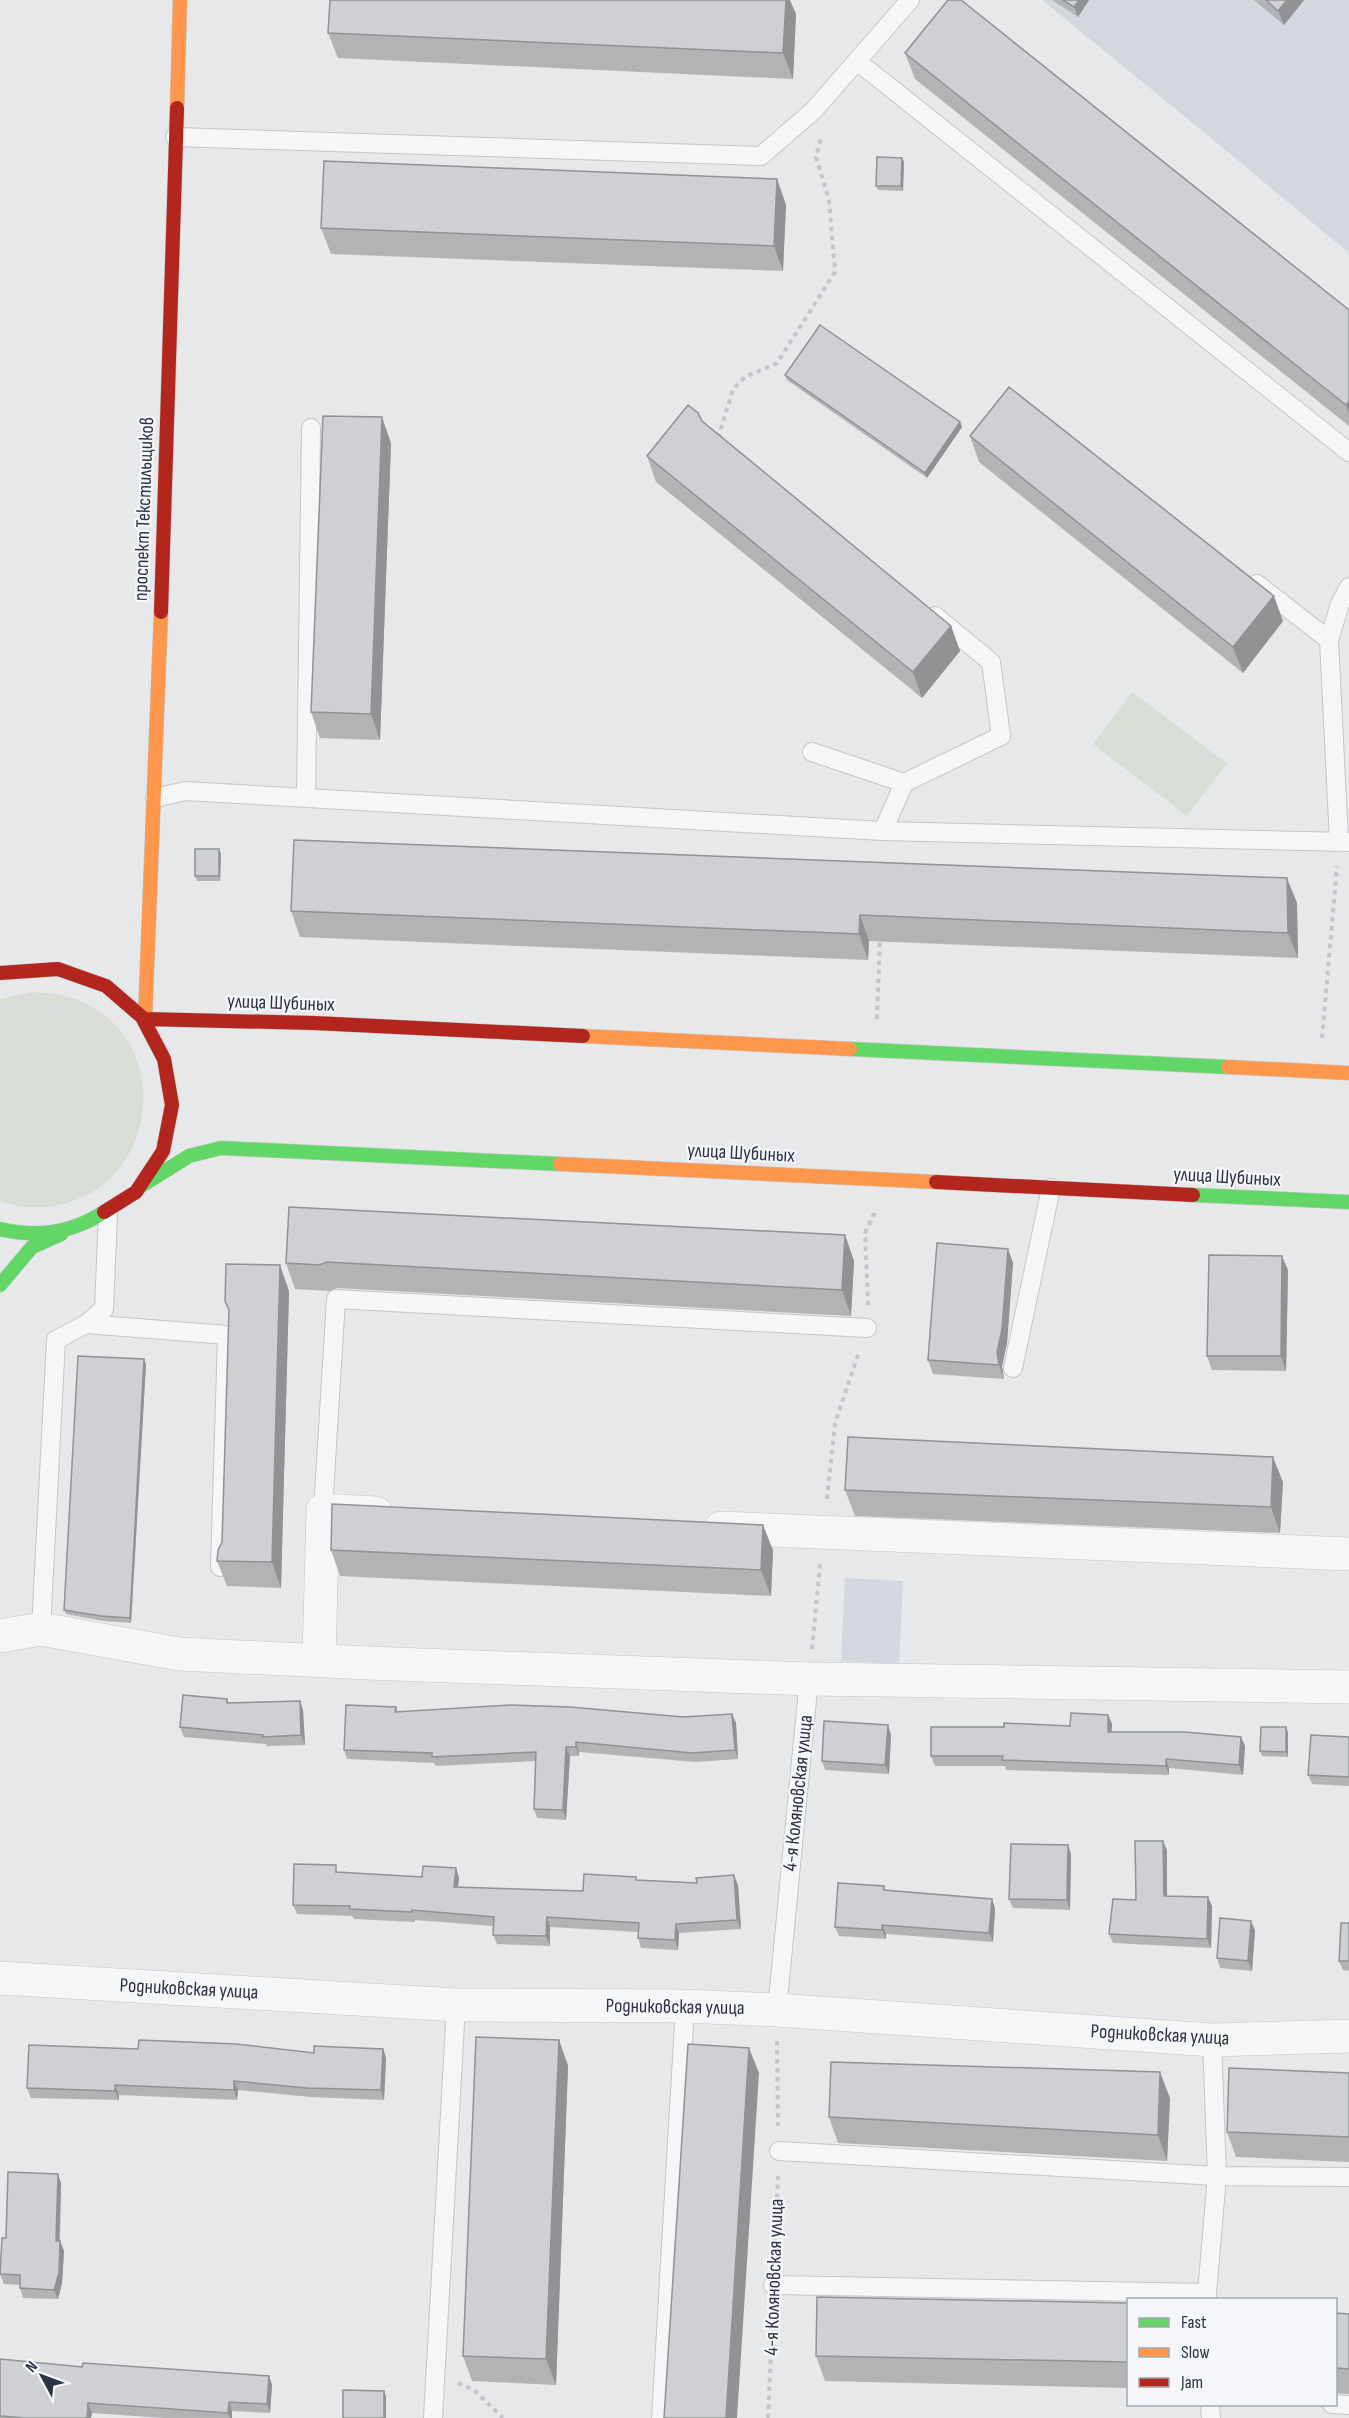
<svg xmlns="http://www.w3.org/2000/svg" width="1349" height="2418" viewBox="0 0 1349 2418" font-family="'Sofia Sans Condensed',sans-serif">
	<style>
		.built { fill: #d4d7dd }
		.green { fill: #d6ded6 }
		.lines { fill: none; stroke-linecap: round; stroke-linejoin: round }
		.lane-casing { stroke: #c4c6c8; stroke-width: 20 }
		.street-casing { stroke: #c4c6c8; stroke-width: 34 }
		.fast-casing { stroke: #c4c6c8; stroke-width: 15 }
		.slow-casing { stroke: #c4c6c8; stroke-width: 15 }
		.jam-casing { stroke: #c4c6c8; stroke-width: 15 }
		.path { stroke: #c5c6ca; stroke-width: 4; stroke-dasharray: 4.5 4.5; stroke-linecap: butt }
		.lane { stroke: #f5f6f7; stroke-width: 18 }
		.street { stroke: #f5f6f7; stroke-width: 33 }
		.fast { stroke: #63d668; stroke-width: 14 }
		.slow { stroke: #ff974d; stroke-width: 14 }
		.jam { stroke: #b3261e; stroke-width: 14 }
		.wall { fill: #b1b3b5 }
		.shaded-wall { fill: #909294 }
		.building { fill: #ced0d3; stroke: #909294; stroke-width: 1.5 }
		.labels { text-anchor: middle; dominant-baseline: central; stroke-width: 4.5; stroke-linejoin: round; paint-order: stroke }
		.street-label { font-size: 20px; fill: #2b3445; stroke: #f4f6f9 }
	</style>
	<rect width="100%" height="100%" fill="#e6e8ea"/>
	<path class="built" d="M1042 0H1349V253L1217 143Z
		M845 1578 903 1581 899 1664 841 1661Z"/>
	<path class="green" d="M1133 692 1227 764 1187 816 1093 744Z
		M31 992C45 993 58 994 72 998 175 1032 163 1183 59 1205 39 1209 18 1208 0 1201V999Z"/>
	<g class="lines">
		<defs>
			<path id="lane" d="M858 62 1349 452
				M175 137 761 156 814 110 910 0
				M1257 584 1329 640
				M812 752 904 783
				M306 797 311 428
				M155 798 185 791 883 831 1349 842
				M883 831 904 783 1001 736 991 662 935 616
				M1339 841 1329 640 1340 604 1349 587
				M86 1324 227 1335 220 1567
				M1013 1368 1051 1188
				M323 1510 336 1299 867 1328
				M41 1629 56 1340 86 1324 104 1309 108 1214
				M777 2010 809 1679
				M1212 2040 1217 2176 1349 2177
				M779 2151 1217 2176 1207 2293
				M773 2285 1207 2293V2300
				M1210 2404 1211 2418
				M1332 2404 1349 2405
				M433 2418 456 2005
				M661 2418 685 2006"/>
			<path id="street" d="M721 1528 1349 1554
				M0 1636 41 1629 179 1654 368 1663 809 1679 1349 1687
				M319 1659 323 1510 376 1513
				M0 1978 456 2005 685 2006 777 2010 1212 2040 1349 2036"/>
			<path id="fast" d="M850 1049 1228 1067
				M141 1186 189 1156 221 1148 560 1164
				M1193 1195 1349 1202
				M0 1229C37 1238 72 1233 104 1212
				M0 1285 32 1247 61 1234"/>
			<path id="slow" d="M177 108 180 0
				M145 1019 161 612
				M583 1036 850 1049
				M1228 1067 1349 1073
				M560 1164 936 1182"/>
			<path id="jam" d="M161 612 177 108
				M0 973 58 969 106 986 142 1017 164 1059 172 1105 163 1151 136 1192 104 1212
				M145 1019 314 1023 583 1036
				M936 1182 1193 1195"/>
		</defs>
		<use href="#lane" class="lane-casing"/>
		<use href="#street" class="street-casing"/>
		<use href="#fast" class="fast-casing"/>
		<use href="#slow" class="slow-casing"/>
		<use href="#jam" class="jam-casing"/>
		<path class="path" d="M718 438 733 389 745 377 777 363 835 272 829 200 816 157 821 138
			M877 1019 880 937
			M1322 1038 1337 866
			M868 1305 865 1233 876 1210
			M827 1499 835 1423 859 1352
			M812 1649 820 1564
			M777 2041 778 2126
			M774 2261 778 2176
			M458 2383 474 2390 503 2418
			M768 2418 773 2308"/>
		<use href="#lane" class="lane"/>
		<use href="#street" class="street"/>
		<use href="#fast" class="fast"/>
		<use href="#slow" class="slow"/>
		<use href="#jam" class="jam"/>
	</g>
	<path class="wall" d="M1052 0H1089L1078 17Z
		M1254 0H1304L1284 25Z
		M796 14 793 79 338 58 328 33Z
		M905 53 1349 310V426L915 79Z
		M902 158 904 162 903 191 878 190 876 186Z
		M777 179 786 205 783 271 331 254 321 228Z
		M785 375 960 422 962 427 927 478 787 380Z
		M702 421 951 626 960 651 922 698 656 482 647 456Z
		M970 436 1283 621 1243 673 979 462Z
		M391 443 380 740 320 738 311 712Z
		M221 854 220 881H197L195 876Z
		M1297 903 1298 958 869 941 868 960 300 937 291 911Z
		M845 1235 854 1261 851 1316 337 1288 329 1291 295 1289 286 1263Z
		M1008 1249 1013 1263 1007 1343 1002 1366 1004 1379 933 1374 928 1360Z
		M1288 1270 1286 1371 1212 1370 1207 1356Z
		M289 1291 281 1588 227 1586 217 1561 222 1542 229 1312 225 1301Z
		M146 1364 131 1623 103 1621 66 1614 64 1610Z
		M1283 1482 1280 1533 855 1516 845 1490Z
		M331 1550H773L771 1596 340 1576Z
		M227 1699 229 1703 300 1701 303 1710 305 1745 267 1746 266 1744 184 1737 180 1727Z
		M396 1707 398 1712 683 1717 732 1714 736 1723 738 1759 696 1762 579 1752V1756H570L566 1820 537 1818 534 1809 536 1761 436 1766 434 1763 347 1759 344 1750Z
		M1108 1715 1112 1724 1111 1732 1241 1737 1245 1746 1243 1775 1169 1768V1775L1006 1770 1005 1766H935L931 1756 1070 1726Z
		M1288 1732V1757L1262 1756 1260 1751Z
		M891 1735 889 1774 825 1770 822 1761Z
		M1349 1737V1786L1312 1784 1308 1775Z
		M1068 1845 1071 1854 1070 1910 1013 1908 1009 1899Z
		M1167 1850V1896L1212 1906 1211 1948 1113 1943 1109 1934 1136 1900Z
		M456 1868 459 1878 458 1887 583 1891 636 1877 637 1880 738 1885 741 1929 679 1933 678 1950 641 1948 638 1938V1932L550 1927V1946L497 1944 493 1935V1926L415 1920V1922L354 1919 352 1916 297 1914 293 1905 339 1873 422 1877Z
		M884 1886 886 1891 992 1899 995 1909 993 1942 886 1934V1939L839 1936 835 1927Z
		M1349 1923V1971L1343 1970 1339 1961Z
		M1255 1930 1252 1971 1220 1968 1217 1958Z
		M559 2040 568 2066 556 2385 472 2381 463 2356Z
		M383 2049 386 2058 384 2100 311 2097 238 2090 237 2100 119 2095V2100L31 2098 27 2088 314 2053Z
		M1349 2073V2162L1236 2157 1227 2132Z
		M1170 2098 1167 2161 838 2143 829 2117Z
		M61 2183 60 2241 64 2251 62 2283 58 2299 23 2298 20 2288V2285L4 2284 0 2274 6 2238Z
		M1128 2303V2388L825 2381 816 2356Z
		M1335 2313 1349 2314V2394L1335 2393Z
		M0 2359 82 2367 269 2376 272 2385 270 2413 232 2411V2418H164L92 2413 91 2418H0Z"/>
	<path class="shaded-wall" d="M786 0H790L796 14 793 79 783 53Z
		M1079 0H1089L1078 17 1074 7Z
		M1287 0H1304L1284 25 1278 11Z
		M902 158 904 162 903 191 901 186Z
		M777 179 786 205 783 271 774 246Z
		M1349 401V414L1346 405Z
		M382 417 391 443 380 740 371 714Z
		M960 422 962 427 927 478 925 473Z
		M1274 596 1283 621 1243 673 1233 647Z
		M951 626 960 651 922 698 913 672Z
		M219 849 221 854 220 881 219 876Z
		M1287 878 1297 903 1298 958 1288 933Z
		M860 915 869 941 868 960 859 934Z
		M845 1235 854 1261 851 1316 842 1290Z
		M1008 1249 1013 1263 1007 1343 1002 1366 1004 1379 999 1365 997 1352Z
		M1282 1256 1288 1270 1286 1371 1281 1356Z
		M280 1265 289 1291 281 1588 272 1562Z
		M144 1359 146 1364 131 1623 130 1618Z
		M1273 1457 1283 1482 1280 1533 1271 1507Z
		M763 1525 773 1550 771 1596 761 1570Z
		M300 1701 303 1710 305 1745 301 1735Z
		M732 1714 736 1723 738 1759 735 1750Z
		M1108 1715 1112 1724 1111 1741 1108 1732Z
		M888 1725 891 1735 889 1774 885 1765Z
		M1286 1727 1288 1732V1757L1286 1752Z
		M1241 1737 1245 1746 1243 1775 1239 1765Z
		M576 1742 579 1752V1756L576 1747Z
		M566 1747 570 1756 566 1820 563 1810Z
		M1166 1759 1169 1768V1775L1166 1766Z
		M1163 1841 1167 1850V1905L1164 1896Z
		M1068 1845 1071 1854 1070 1910 1067 1900Z
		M456 1868 459 1878 457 1896 454 1887Z
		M734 1875 738 1885 741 1929 737 1920Z
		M1208 1897 1212 1906 1211 1948 1207 1939Z
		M992 1899 995 1909 993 1942 989 1933Z
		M547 1917 550 1927V1946L546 1936Z
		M1251 1921 1255 1930 1252 1971 1248 1961Z
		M676 1924 679 1933 678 1950 675 1940Z
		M882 1925 886 1934V1939L882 1930Z
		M559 2040 568 2066 556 2385 546 2359Z
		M749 2048 759 2073 737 2418H726Z
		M383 2049 386 2058 384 2100 381 2090Z
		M1160 2072 1170 2098 1167 2161 1158 2135Z
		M234 2081 238 2090 237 2100 234 2090Z
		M115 2085 119 2095V2100L115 2091Z
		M58 2174 61 2183 59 2251 56 2241Z
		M60 2241 64 2251 62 2283 58 2299 54 2290Z
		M269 2376 272 2385 270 2413 267 2404Z
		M384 2391 386 2396V2418H384Z
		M229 2402 232 2411V2418H230L228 2413Z
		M88 2403 92 2413 91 2418H87Z"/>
	<path class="building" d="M330 0H786L783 53 328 33Z
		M948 0H961L1349 310V401L1346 405 905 53Z
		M1063 0H1079L1074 7Z
		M1266 0H1287L1278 11Z
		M877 157 902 158 901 186H876Z
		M324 161 777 179 774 246 321 228Z
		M820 325 960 422 925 473 785 375Z
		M1009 387 1274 596 1233 647 970 436Z
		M688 405 698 413 702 421 951 626 913 672 647 456Z
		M323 416 382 417 371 714 311 712Z
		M294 840 1287 878 1288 933 860 915 859 934 291 911Z
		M195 849H219V876H195Z
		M289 1207 845 1235 842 1290 327 1262 319 1265 286 1263Z
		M937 1243 1008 1249 1002 1329 997 1352 999 1365 928 1360Z
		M1209 1255 1282 1256 1281 1356H1207Z
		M226 1264 280 1265 272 1562 217 1561 218 1550 222 1542 229 1310 225 1301Z
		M78 1356 144 1359 130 1618 101 1616 64 1610Z
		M848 1437 1273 1457 1271 1507 845 1490Z
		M332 1504 763 1525 761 1570 331 1550Z
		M183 1695 227 1699V1703L300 1701 301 1735 263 1737V1735L180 1727Z
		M346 1705 396 1707 395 1712 510 1705 570 1707 683 1717 732 1714 735 1750 692 1753 576 1742V1747H566L563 1810 534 1809 536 1752 432 1757V1753L344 1750Z
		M1071 1713 1108 1715V1732H1185L1241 1737 1239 1765 1166 1759V1766L1002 1760 1003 1756H931V1727H1004V1723L1070 1726Z
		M824 1721 888 1725 885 1765 822 1761Z
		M1261 1727H1286V1752L1260 1751Z
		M1311 1735 1349 1737V1777L1308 1775Z
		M1135 1841H1163L1164 1896 1208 1897 1207 1939 1109 1934 1113 1899 1136 1900Z
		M1011 1844 1068 1845 1067 1900 1009 1899Z
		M294 1864 336 1865V1872L422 1877 423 1866 456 1868 454 1887 583 1891 584 1874 636 1877V1880L697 1883 696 1878 734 1875 737 1920 676 1924 675 1940 638 1938 639 1923 547 1917 546 1936 493 1935 494 1917 412 1910V1912L350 1909V1906L293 1905Z
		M838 1883 884 1886V1890L992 1899 989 1933 882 1925V1930L835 1927Z
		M1220 1918 1251 1921 1248 1961 1217 1958Z
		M1341 1923H1349V1961H1339Z
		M476 2037 559 2040 546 2359 463 2356Z
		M139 2040 236 2044 314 2053V2046L383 2049 381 2090 307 2088 234 2081V2090L115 2085V2091L27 2088 29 2045 138 2049Z
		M688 2044 749 2048 726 2418H664Z
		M831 2062 1160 2072 1158 2135 829 2117Z
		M1229 2068 1349 2073V2137L1227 2132Z
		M8 2172 58 2174 56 2241H60L59 2273 54 2290 20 2288V2275L0 2274 2 2238H6Z
		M817 2297 1128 2303V2362L816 2356Z
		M1335 2313 1349 2314V2369L1335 2368Z
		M0 2359 82 2367 83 2363 269 2376 267 2404 229 2402 228 2413 88 2403 87 2418H25L0 2416Z
		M343 2390 384 2391V2418H343Z"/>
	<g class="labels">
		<g class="street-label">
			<text transform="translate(144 509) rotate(-88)">проспект Текстильщиков</text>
			<text transform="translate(281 1003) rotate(2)">улица Шубиных</text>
			<text transform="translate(741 1153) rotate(3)">улица Шубиных</text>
			<text transform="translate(1227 1177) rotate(3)">улица Шубиных</text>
			<text transform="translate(798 1793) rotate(-84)">4-я Коляновская улица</text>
			<text transform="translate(189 1989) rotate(3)">Родниковская улица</text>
			<text transform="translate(675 2007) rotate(1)">Родниковская улица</text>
			<text transform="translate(1160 2035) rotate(3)">Родниковская улица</text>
			<text transform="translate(774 2277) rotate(-88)">4-я Коляновская улица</text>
		</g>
	</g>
	<rect x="1127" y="2298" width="210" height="108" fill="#f4f6f9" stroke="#a4a8b1" stroke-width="1.5"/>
	<rect x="1139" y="2318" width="30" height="9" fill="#63d668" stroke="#a4a8b1" stroke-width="1.5"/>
	<text x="1181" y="2328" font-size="18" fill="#2b3445">Fast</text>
	<rect x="1139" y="2348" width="30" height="9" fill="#ff974d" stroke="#a4a8b1" stroke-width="1.5"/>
	<text x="1181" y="2358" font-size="18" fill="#2b3445">Slow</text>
	<rect x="1139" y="2378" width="30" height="9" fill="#b3261e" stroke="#a4a8b1" stroke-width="1.5"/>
	<text x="1181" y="2388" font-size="18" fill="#2b3445">Jam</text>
	<g transform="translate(42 2376) rotate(311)" stroke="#f4f6f9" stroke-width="4.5" paint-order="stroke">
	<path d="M0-4.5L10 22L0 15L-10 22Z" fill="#2b3445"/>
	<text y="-9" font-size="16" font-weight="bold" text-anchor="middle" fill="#2b3445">N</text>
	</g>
</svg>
